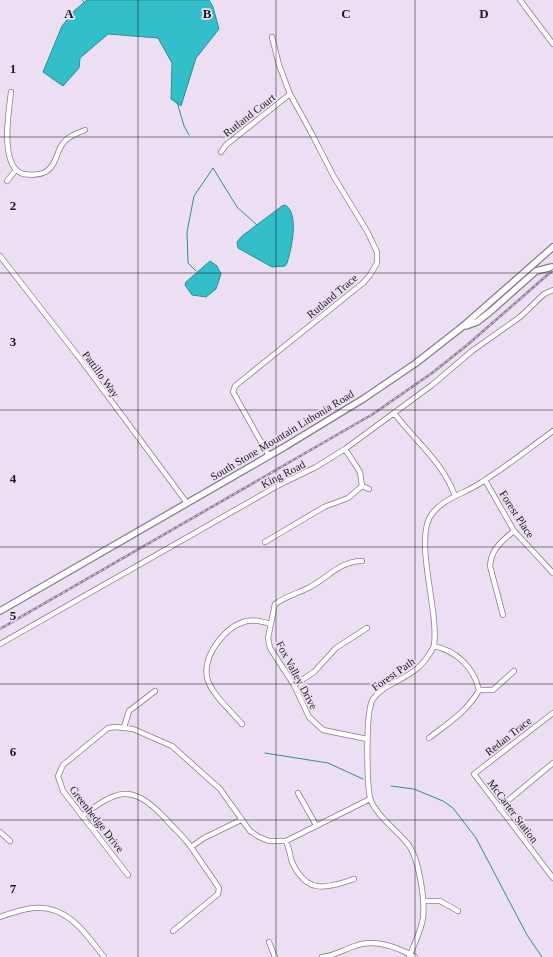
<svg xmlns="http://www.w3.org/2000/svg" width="553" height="957" viewBox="0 0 553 957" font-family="Georgia,serif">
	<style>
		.water { fill: #32bfc9; stroke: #2b8d96 }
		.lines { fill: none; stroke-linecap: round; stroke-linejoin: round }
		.stream { stroke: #2b8d96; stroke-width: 1 }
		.minor-casing { stroke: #887b8d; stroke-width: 6 }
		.major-casing { stroke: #887b8d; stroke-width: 8 }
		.minor { stroke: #fff; stroke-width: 4.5 }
		.major { stroke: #fff; stroke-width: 5.5 }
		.rail-casing { stroke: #8e8493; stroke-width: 2.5 }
		.rail { stroke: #eddff3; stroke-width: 1; stroke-dasharray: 3; stroke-linecap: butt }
		.grid { fill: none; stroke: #1c171e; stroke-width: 1; stroke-opacity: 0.55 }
		.labels { text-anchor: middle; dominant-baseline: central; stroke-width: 3.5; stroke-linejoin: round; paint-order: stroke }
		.street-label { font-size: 11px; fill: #1c171e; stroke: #eddff3 }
		.grid-label { font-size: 13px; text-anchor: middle; font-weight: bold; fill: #1c171e; stroke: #eddff3; stroke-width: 3.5; stroke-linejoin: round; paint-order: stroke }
	</style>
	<rect width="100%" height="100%" fill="#eddff3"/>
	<path class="water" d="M87 0H209L213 7 219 29 196 58 181 106 171 99 172 63 158 38 108 34 80 58 79 68 63 86 43 72 62 26 75 10Z
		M285 205C300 213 291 251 287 263L285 266 272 267 238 248 237 242 242 236 282 206Z
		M210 261 217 266 221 274 216 289 206 297 192 295 185 285 186 282Z"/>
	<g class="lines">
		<path class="stream" d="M82 0 85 3
			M177 102 184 126 189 135
			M196 271 188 263 187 232 194 196 213 168 237 207 257 225
			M265 753 328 763 363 779
			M391 786 414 789 443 801 453 808 476 838 527 935 542 957"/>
		<defs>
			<path id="minor" d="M520 0 553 44
				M11 92C8 115 0 167 23 174 30 175 41 175 47 171 57 164 56 151 64 142 69 136 77 133 85 130
				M221 152 226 145 290 94
				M7 181 15 171
				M0 256 78 356 187 503
				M394 413C415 441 443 462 455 496
				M345 449 360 472 362 486
				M269 456 233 392 235 386 363 283 370 275 377 263V252L367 231 334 177 313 136 290 94 279 65 272 37
				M485 480 514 531 553 573
				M362 486 369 489
				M265 542 324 507 348 498 362 486
				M362 561C339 561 326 580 306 589 295 594 285 597 275 604L268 638 270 648 294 685 309 717 323 730 367 739
				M503 615 490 566C491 549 502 541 514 531
				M0 644 279 485 316 467 345 449 432 385 472 351 520 317 544 294 553 290
				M294 685 314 672 336 648 367 628
				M479 690H493L514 671
				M553 713 474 774 553 878
				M242 724C233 713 209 692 207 677 203 655 225 626 247 621 255 619 264 622 271 624
				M124 727 129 711 155 691
				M429 738C447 724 468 711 479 690 474 668 457 651 434 646
				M298 793 316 825
				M499 808 553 763
				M82 816C117 790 131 783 164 817 173 828 183 835 191 847L204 838 241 820
				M0 832 10 841
				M286 841C289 848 290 855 292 862 307 895 326 888 354 879
				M128 875 63 791 58 776 63 765 108 728 116 727 133 729 172 746 220 789 250 831 259 837 269 841H286L370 799
				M423 901H440L458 911
				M0 917C11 913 22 909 33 908 67 904 86 934 104 957
				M173 931 218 894 219 888 191 847
				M269 942 275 957
				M322 957C334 956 343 950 355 946 375 938 397 947 415 957
				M409 957C414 945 421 931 423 918 425 899 419 857 407 843 397 831 374 813 370 798 367 783 365 711 373 699 387 680 413 680 428 656 430 653 433 649 434 645 439 612 415 543 430 517 441 498 465 494 482 482 507 466 530 448 553 431"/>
			<path id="major" d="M466 326 477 322 491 311 536 271 552 267
				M0 611 286 446 363 399 416 363 462 327 553 247"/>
		</defs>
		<use href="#minor" class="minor-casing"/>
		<use href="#major" class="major-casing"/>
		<use href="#minor" class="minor"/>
		<use href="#major" class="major"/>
		<defs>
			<path id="rail" d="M0 629 373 414 432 373 466 346 553 270"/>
		</defs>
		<use href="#rail" class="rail-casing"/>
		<use href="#rail" class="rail"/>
	</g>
	<path class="grid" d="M138 0V957M276 0V957M415 0V957M0 137H553M0 273H553M0 410H553M0 547H553M0 684H553M0 820H553"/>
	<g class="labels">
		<g class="street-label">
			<text transform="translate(249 115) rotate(-38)">Rutland Court</text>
			<text transform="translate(332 296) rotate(-40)">Rutland Trace</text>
			<text transform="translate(101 374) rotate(54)">Pattillo Way</text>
			<text transform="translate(282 435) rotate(-31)">South Stone Mountain Lithonia Road</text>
			<text transform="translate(283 474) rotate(-27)">King Road</text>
			<text transform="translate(517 514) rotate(57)">Forest Place</text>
			<text transform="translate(393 674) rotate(-35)">Forest Path</text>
			<text transform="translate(297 675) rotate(62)">Fox Valley Drive</text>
			<text transform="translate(508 736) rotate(-38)">Redan Trace</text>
			<text transform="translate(513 811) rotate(53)">McCarter Station</text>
			<text transform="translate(97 819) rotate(52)">Greenhedge Drive</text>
		</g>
	</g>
	<g class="grid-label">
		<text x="69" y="18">A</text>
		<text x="207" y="18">B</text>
		<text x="346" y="18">C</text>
		<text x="484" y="18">D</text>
		<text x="13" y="73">1</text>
		<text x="13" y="210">2</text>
		<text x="13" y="346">3</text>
		<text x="13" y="483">4</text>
		<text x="13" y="620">5</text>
		<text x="13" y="756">6</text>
		<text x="13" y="893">7</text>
	</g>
</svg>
